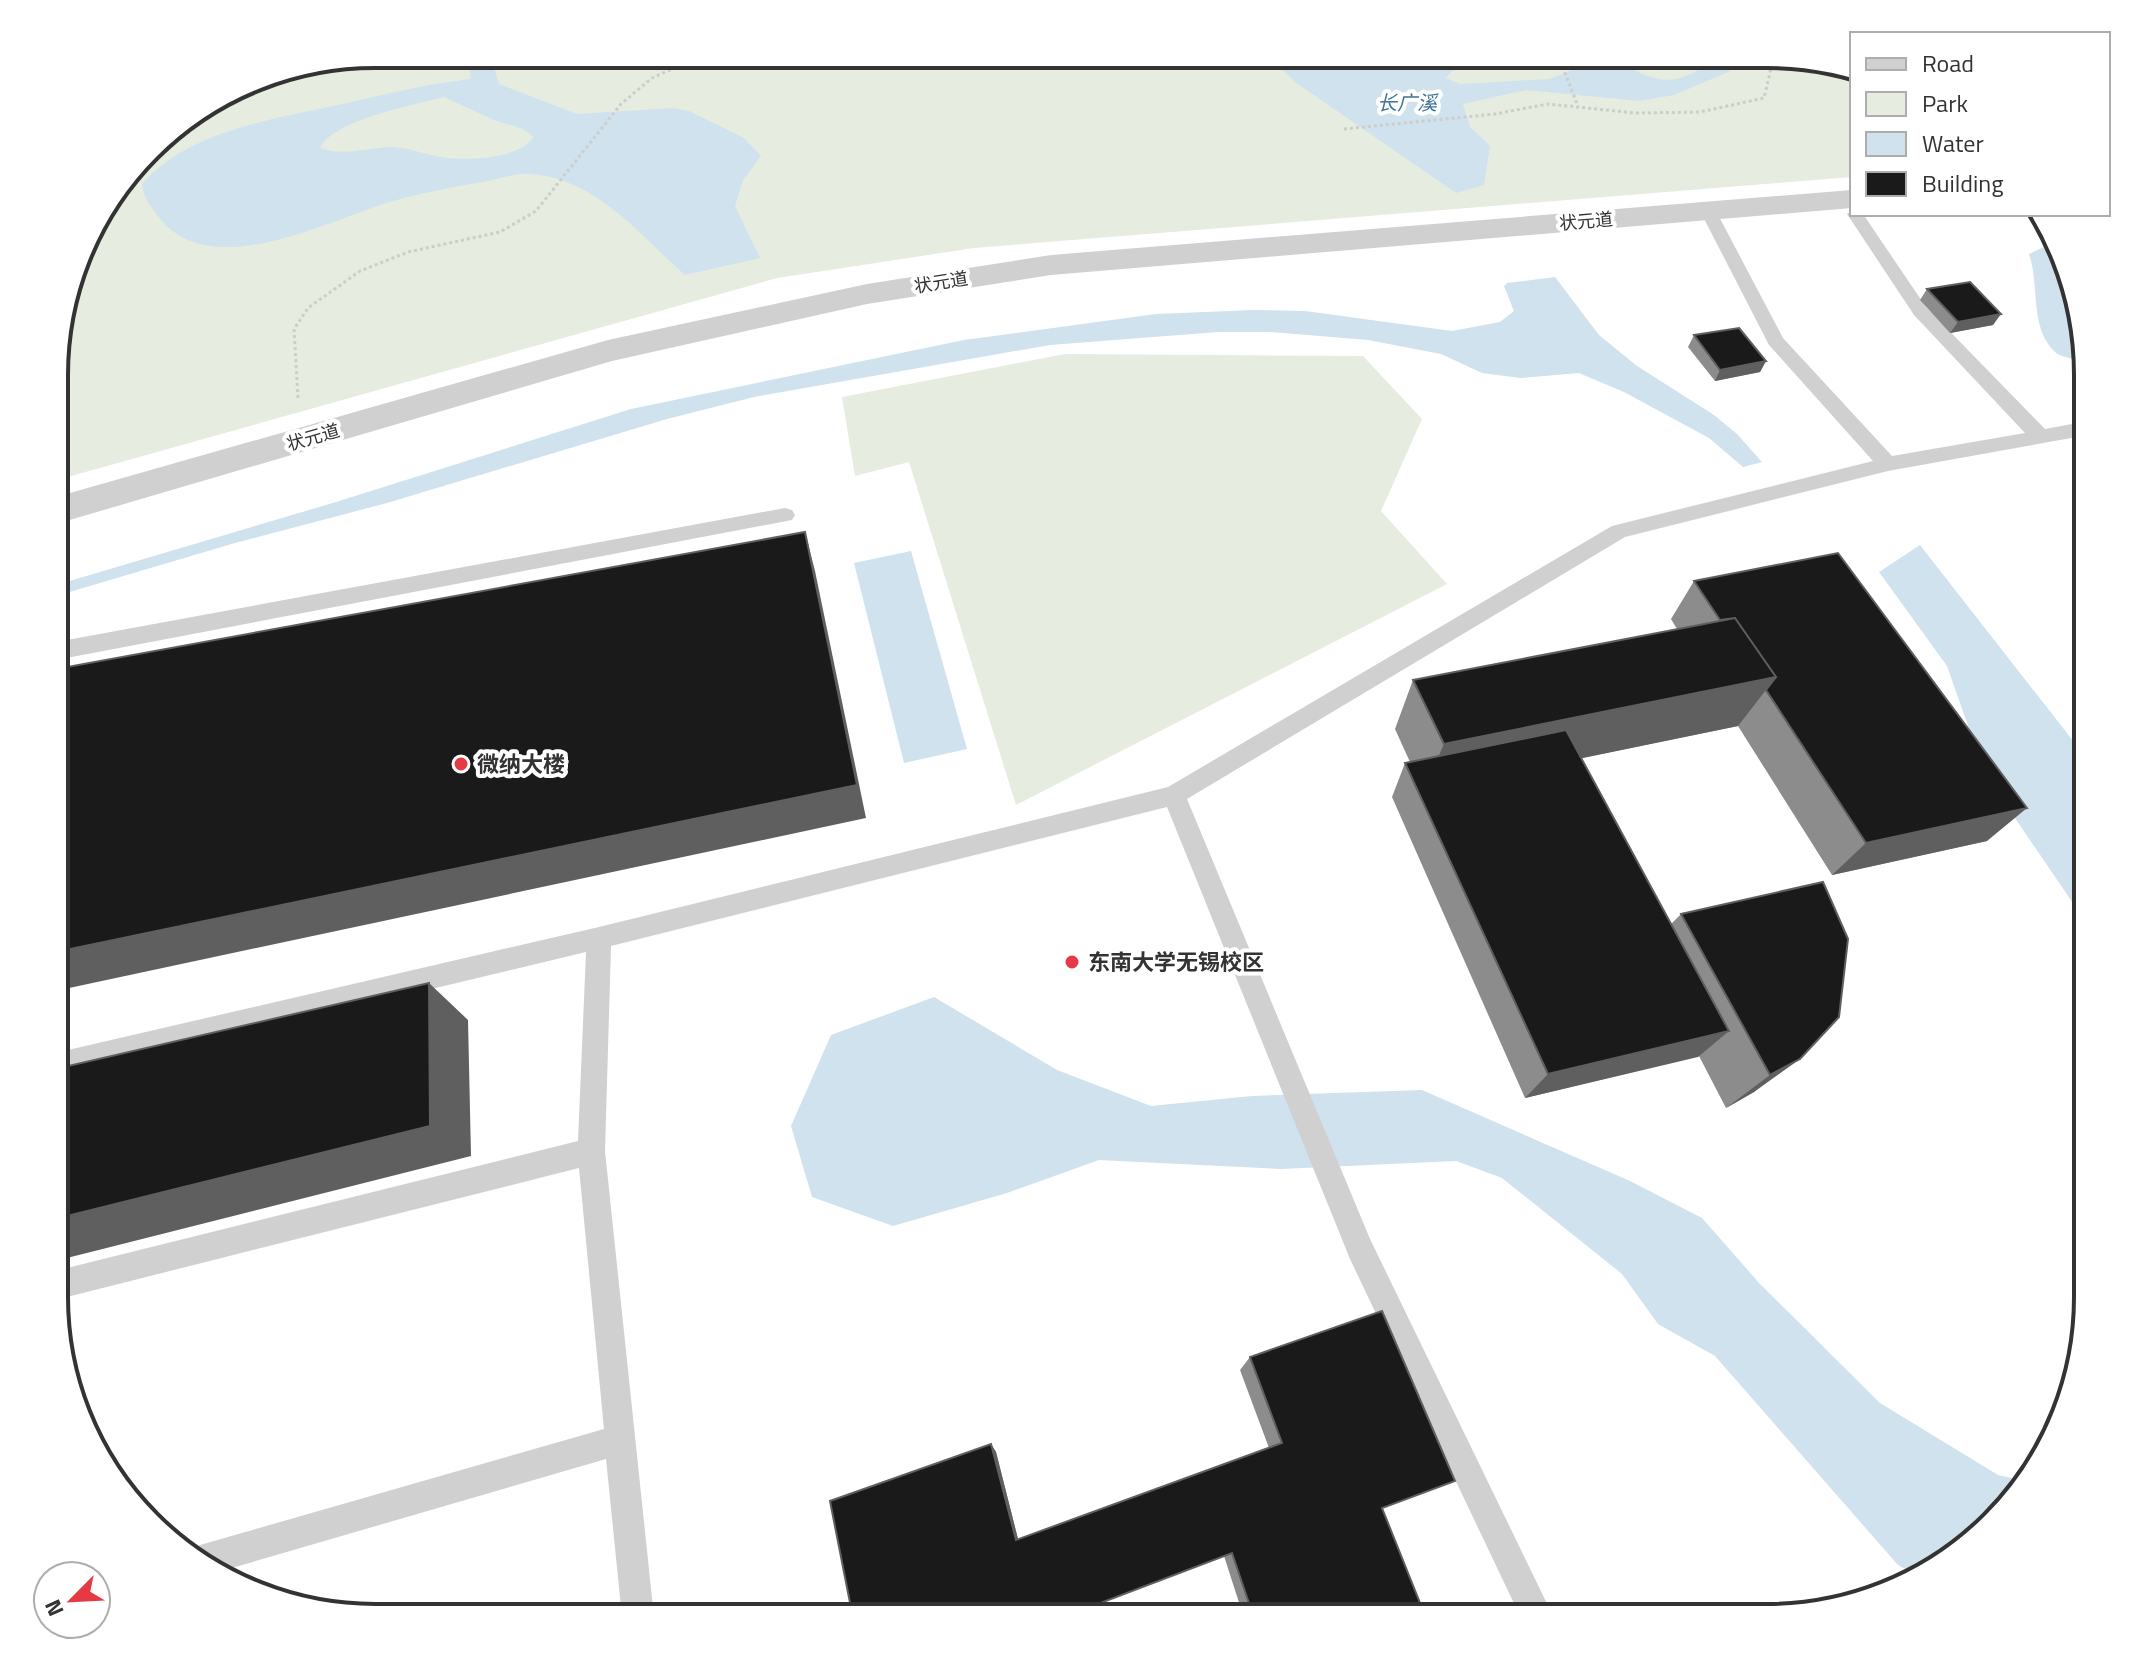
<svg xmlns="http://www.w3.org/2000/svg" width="2142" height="1672" viewBox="0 0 2142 1672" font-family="'Titillium Web','Noto Sans SC',sans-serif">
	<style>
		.green { fill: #e6ecdf }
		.water { fill: #cfe2ee; fill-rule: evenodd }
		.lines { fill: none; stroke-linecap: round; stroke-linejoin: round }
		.path { stroke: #cdcdcd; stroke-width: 3; stroke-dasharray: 3 3; stroke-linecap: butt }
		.lane { fill: #d0d0d0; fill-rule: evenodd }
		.street { fill: #d0d0d0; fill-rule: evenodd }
		.wall { fill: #8c8c8c }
		.shaded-wall { fill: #5f5f5f }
		.building { fill: #1a1a1a; stroke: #5f5f5f; stroke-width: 2 }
		.poi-dot { fill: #e63946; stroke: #fff; stroke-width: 3 }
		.labels { text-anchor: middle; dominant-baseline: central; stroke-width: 8; stroke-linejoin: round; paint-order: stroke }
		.far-street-label { font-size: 18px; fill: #333; stroke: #fff }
		.far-water-label { font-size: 20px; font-style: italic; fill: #3f7597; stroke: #fff }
		.poi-label { font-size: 22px; font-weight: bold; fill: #333; stroke: #fff; text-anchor: start }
		.rim { fill: none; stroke: #333; stroke-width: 4 }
	</style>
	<rect width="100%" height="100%" fill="#fff"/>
	<path class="green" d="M375 54 1787 55 1852 70V177L974 248 777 278 57 480V333L97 215 164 133 272 71Z
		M1065 354 1363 356 1422 419 1381 511 1447 584 1016 805 909 462 855 476 842 397Z"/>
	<path class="water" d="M468 54H490L499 84 577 114 673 108 689 111 744 138 761 156 743 180 735 206 760 258 685 275C640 235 594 177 530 174 517 173 501 178 488 181 453 187 420 193 386 203 326 222 208 284 158 216 150 205 143 197 142 184 187 131 274 119 338 105 382 95 426 84 471 79ZM444 97 494 120 523 129 534 137C518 159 474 160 447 158 429 156 411 148 393 147 368 147 344 157 320 148 333 120 414 105 444 97Z
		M1267 54 1494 55 1454 69 1446 78 1460 84 1550 79 1579 67 1574 55H1637L1634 70C1679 93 1690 70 1728 56 1736 53 1746 55 1754 55L1728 72 1674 95 1639 101 1526 90 1463 104 1470 127 1490 146 1484 185 1456 193 1295 82Z
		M2057 241 2077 329 2075 342 2079 360C2072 358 2060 357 2055 352 2029 328 2040 285 2029 254Z
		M1555 277 1599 335 1637 366 1714 415 1737 434 1762 462 1743 467 1709 438 1624 392 1579 373 1520 378 1482 373 1441 354 1368 340 1271 332H1218L1050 345 754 397 667 419 387 503 235 543 56 596V585L336 502 631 409 964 340 1156 314 1253 310 1305 311 1452 331 1500 322 1514 311 1504 286 1507 283Z
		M1920 545 2088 760V929L2079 912 1985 774 1947 666 1879 572Z
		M911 551 967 749 904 763 854 563Z
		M934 997 1057 1070 1151 1106 1252 1096 1422 1090 1630 1181 1702 1218 1760 1284 1880 1403 1998 1475 2025 1481 2008 1509 1916 1575 1898 1565 1715 1356 1658 1324 1622 1274 1502 1178 1456 1161 1281 1169 1099 1160 1007 1193 893 1226 812 1197 791 1126 831 1035Z"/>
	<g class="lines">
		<path class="path" d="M1515 55 1525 62 1549 56 1563 68 1578 106
			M1344 129 1495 114 1548 104 1635 113 1700 112 1764 98 1773 60 1790 55
			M298 398 294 329 308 308 360 271 408 252 500 232 536 211 621 104 652 78 688 62 724 54"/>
		<path class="lane" d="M1708 206 1716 211 1783 338 1892 456 2025 433 1914 315 1847 214 1852 210V214H1863L1926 307 2045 429 2088 421V435L1888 471 1625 537 1187 799 1370 1239 1554 1618H1521L1350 1259 1167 807 611 946 605 1151 654 1617H622L606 1459 218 1572 187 1553 200 1545 604 1429 579 1168 55 1300V1271L578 1141 586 952 55 1079V1053L599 927 1168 787 1612 526 1873 461 1769 345 1700 211Z
			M785 508 792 510 795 515 792 520 56 660V642Z"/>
		<path class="street" d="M1852 190V208L1051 275 867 304 612 361 56 524V497L608 340 867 284 1051 255Z"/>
	</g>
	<path class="wall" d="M1927 289 1993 325 1950 333 1920 300Z
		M1694 335 1766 361 1760 372 1715 381 1688 347Z
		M1694 581 1987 841 1832 875 1738 726 1581 758 1671 924 1681 914 1839 1017 1754 1092 1726 1108 1699 1056 1525 1098 1392 797 1405 763 1410 762 1395 729 1413 680 1677 629 1671 619Z
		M1250 1357 1382 1508 1426 1618H1244L1224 1556 853 1618 991 1444 996 1452 1018 1539 1269 1448 1240 1370Z"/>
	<path class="shaded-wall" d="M2001 314 1993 325 1950 333 1958 322Z
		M1766 361 1760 372 1715 381 1720 370Z
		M805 532 815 571 866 818 55 991 56 952Z
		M1776 677 1738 726 1423 791 1444 744Z
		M2027 808 1987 841 1832 875 1866 843Z
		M429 983 468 1020 471 1156 55 1261V1219Z
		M1729 1031 1698 1057 1525 1098 1548 1074Z
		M1800 1059 1754 1092 1726 1108 1770 1075Z
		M991 1444 996 1452 1019 1543 1016 1540Z"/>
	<path class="building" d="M1970 282 2001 314 1958 322 1927 289Z
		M1739 328 1766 361 1720 370 1694 335Z
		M805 532 857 785 56 952V669Z
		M1838 553 2027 808 1866 843 1766 690 1776 677 1735 618 1720 620 1694 581Z
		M1735 618 1776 677 1444 744 1413 680Z
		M1566 730 1729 1031 1548 1074 1405 763Z
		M1823 882 1848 939 1839 1017 1800 1059 1770 1075 1681 914Z
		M429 983 430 1126 55 1219V1069Z
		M1382 1311 1455 1481 1382 1508 1426 1618H1254L1232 1553 1061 1618H853L830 1501 991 1444 1016 1540 1282 1443 1250 1357Z"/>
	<g class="poi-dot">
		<circle cx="461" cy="764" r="8"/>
		<circle cx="1072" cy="962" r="8"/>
	</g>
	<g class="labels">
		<g class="far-street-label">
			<text transform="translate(1586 221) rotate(-5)">状元道</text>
			<text transform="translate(941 282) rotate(-9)">状元道</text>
			<text transform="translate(313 437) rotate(-16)">状元道</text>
		</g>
		<g class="far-water-label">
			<text x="1407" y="102">长广溪</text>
		</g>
		<g class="poi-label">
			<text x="477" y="764">微纳大楼</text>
			<text x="1088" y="962">东南大学无锡校区</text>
		</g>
	</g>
	<path d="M0 0H2142V1672H0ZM375 68H1767A307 307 0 0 1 2074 375V1297A307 307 0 0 1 1767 1604H375A307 307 0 0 1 68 1297V375A307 307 0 0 1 375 68Z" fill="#fff" fill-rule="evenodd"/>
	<path class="rim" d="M375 68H1767A307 307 0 0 1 2074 375V1297A307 307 0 0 1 1767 1604H375A307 307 0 0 1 68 1297V375A307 307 0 0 1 375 68Z"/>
	<rect x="1850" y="32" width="260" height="184" fill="#ffffff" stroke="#adadad" stroke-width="2"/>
	<rect x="1866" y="58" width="40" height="12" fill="#d0d0d0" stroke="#adadad" stroke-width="2"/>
	<text x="1922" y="72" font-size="24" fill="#333333">Road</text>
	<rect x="1866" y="92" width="40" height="24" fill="#e6ecdf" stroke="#adadad" stroke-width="2"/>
	<text x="1922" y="112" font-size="24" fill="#333333">Park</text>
	<rect x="1866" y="132" width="40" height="24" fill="#cfe2ee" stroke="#adadad" stroke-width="2"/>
	<text x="1922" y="152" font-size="24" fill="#333333">Water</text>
	<rect x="1866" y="172" width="40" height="24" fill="#1a1a1a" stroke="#adadad" stroke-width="2"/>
	<text x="1922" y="192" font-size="24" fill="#333333">Building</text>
	<g transform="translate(72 1600) rotate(246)"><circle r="38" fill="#ffffff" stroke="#adadad" stroke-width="2"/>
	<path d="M0-6L14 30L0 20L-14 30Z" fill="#e63946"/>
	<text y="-12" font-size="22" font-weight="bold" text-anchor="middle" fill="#333333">N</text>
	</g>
</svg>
